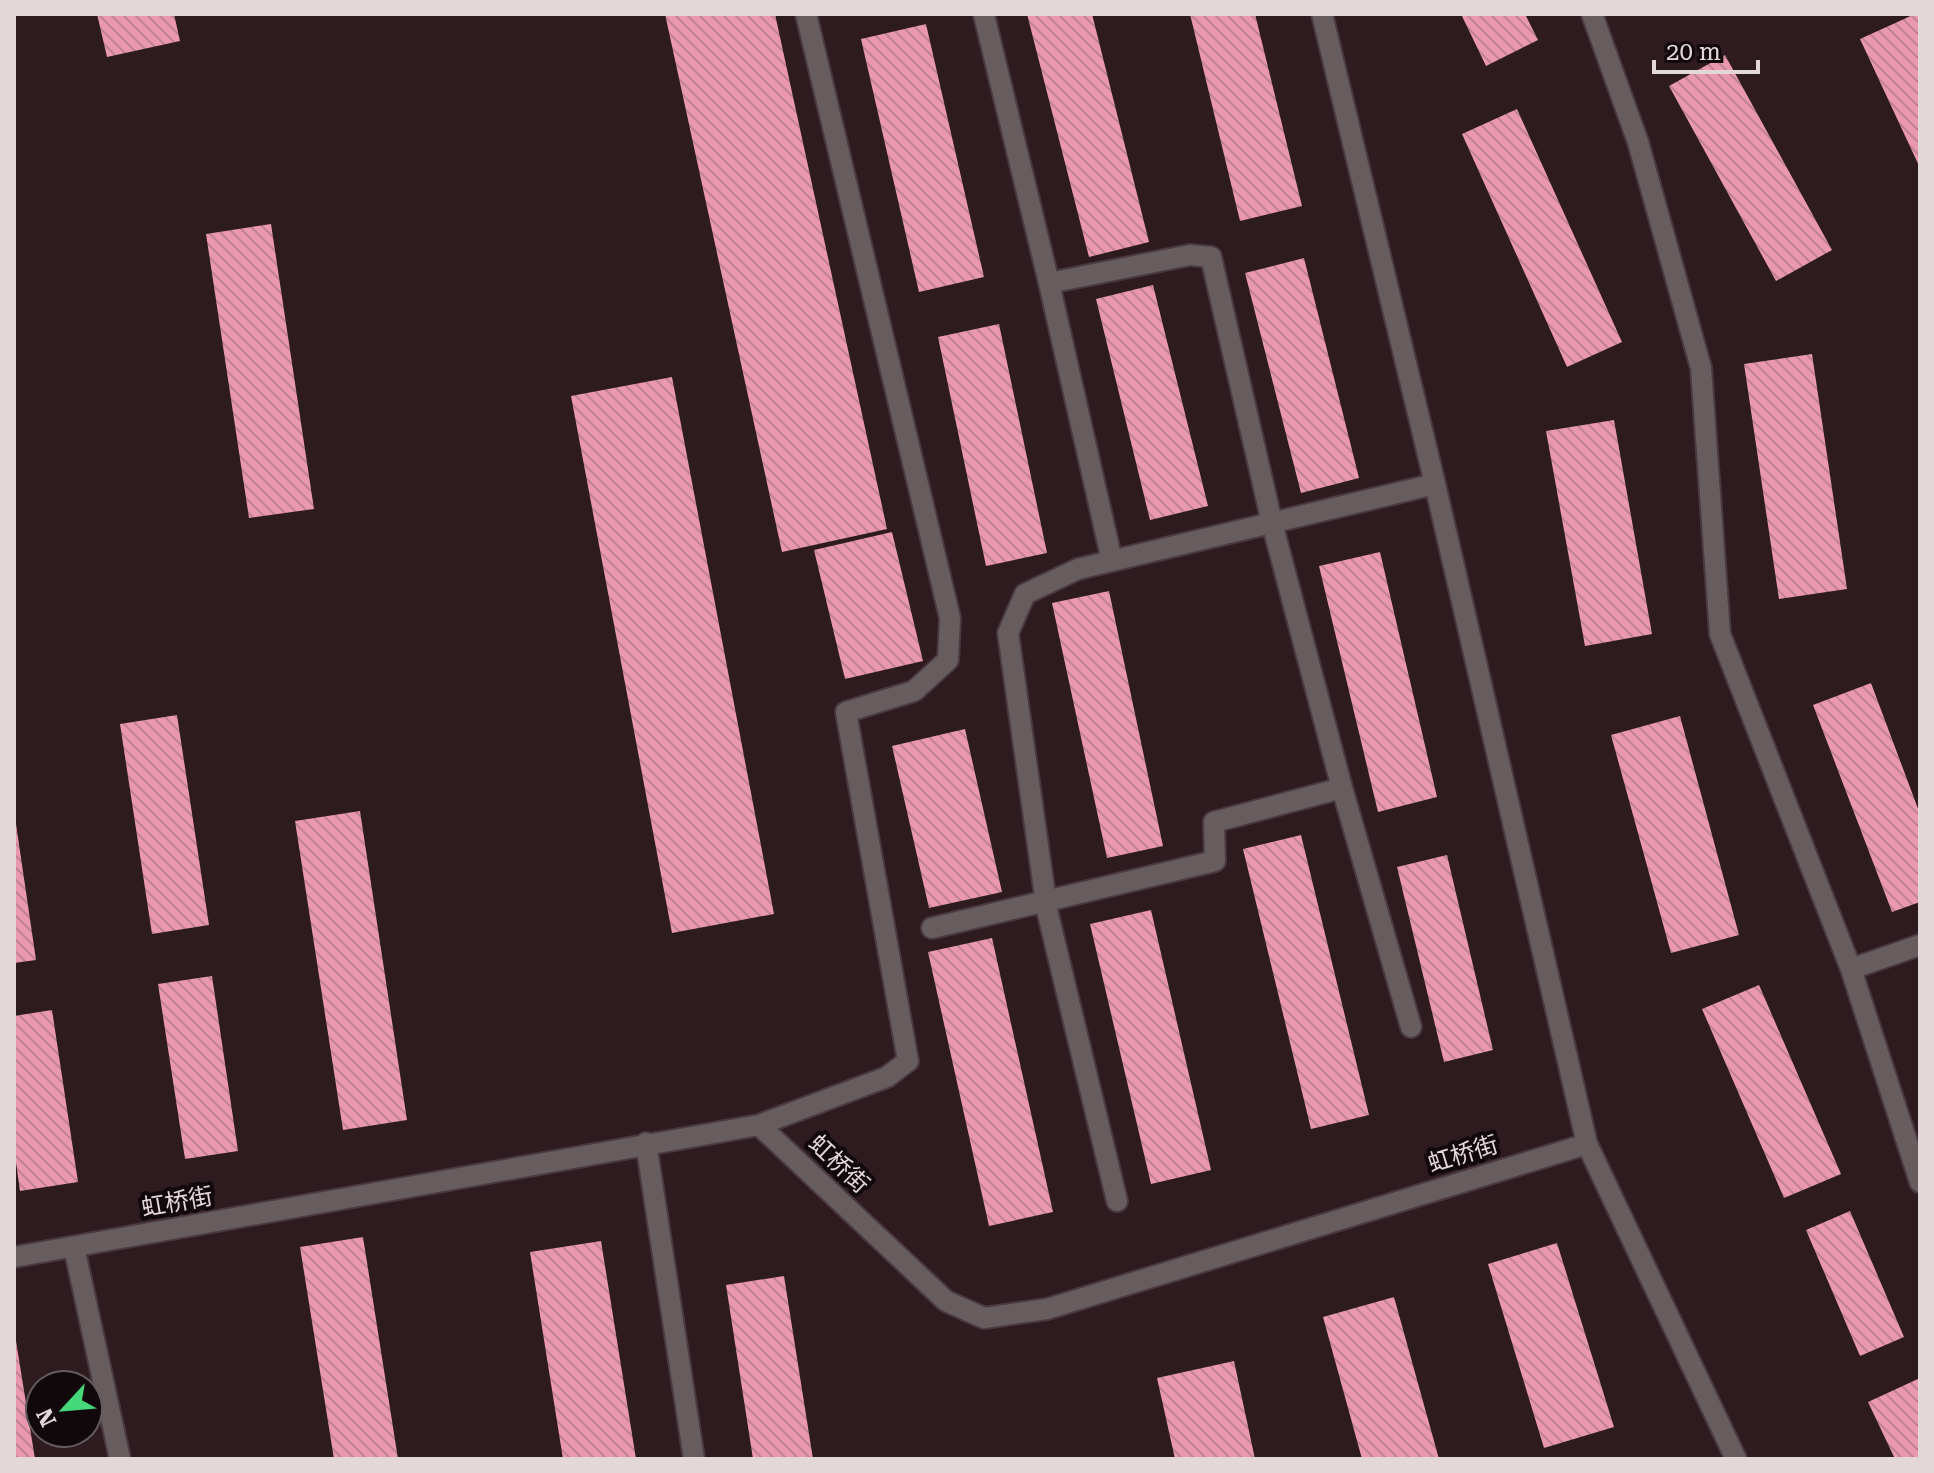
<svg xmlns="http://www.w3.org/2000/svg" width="1934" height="1473" viewBox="0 0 1934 1473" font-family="'Roboto Serif','Noto Sans SC',serif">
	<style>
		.building { fill: url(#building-back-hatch) }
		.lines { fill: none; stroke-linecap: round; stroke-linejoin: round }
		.street-casing { stroke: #4a393e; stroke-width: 24 }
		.street { stroke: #675d5f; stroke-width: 20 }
		.labels { text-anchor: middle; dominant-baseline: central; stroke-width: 8; stroke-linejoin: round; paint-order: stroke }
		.street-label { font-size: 24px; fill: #e3d7da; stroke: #10080a }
	</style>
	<defs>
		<pattern id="building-back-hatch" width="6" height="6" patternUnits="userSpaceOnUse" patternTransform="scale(2)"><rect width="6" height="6" fill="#e998af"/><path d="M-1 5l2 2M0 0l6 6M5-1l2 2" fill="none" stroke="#c08294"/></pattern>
	</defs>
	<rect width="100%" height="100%" fill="#2d1b20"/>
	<path class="building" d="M97 14H174L180 41 107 57Z
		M665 14H775L887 529 782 552Z
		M1027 14H1092L1149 242 1089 257Z
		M1190 14H1255L1302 206 1240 221Z
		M1461 14H1525L1538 40 1486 66Z
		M1915 14H1920V168L1860 39Z
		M926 24 984 277 919 292 861 39Z
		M1725 55 1832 250 1776 281 1669 86Z
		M1517 109 1622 342 1567 367 1462 134Z
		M271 224 314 509 249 518 206 234Z
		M1304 258 1359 478 1301 493 1245 273Z
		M1153 285 1208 506 1150 520 1096 299Z
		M999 324 1047 553 986 566 938 337Z
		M1812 354 1847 589 1779 599 1744 364Z
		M672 377 774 914 672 933 571 396Z
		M1614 420 1652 634 1585 646 1546 431Z
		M892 532 923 661 845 679 814 550Z
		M1380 552 1437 797 1378 812 1319 566Z
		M1109 591 1163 846 1107 858 1052 603Z
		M1871 683 1920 814V902L1892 912 1813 705Z
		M177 715 209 925 152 934 120 724Z
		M1680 716 1739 935 1671 953 1611 735Z
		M965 729 1002 892 929 908 892 746Z
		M360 811 407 1120 343 1130 295 821Z
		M14 824H16L36 960 14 963Z
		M1301 835 1369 1115 1311 1129 1243 849Z
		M1447 855 1493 1050 1444 1062 1397 867Z
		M1151 910 1211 1170 1151 1184 1090 924Z
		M992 938 1053 1212 989 1226 928 952Z
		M212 976 238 1151 185 1159 158 984Z
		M1759 985 1841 1174 1784 1198 1702 1009Z
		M52 1010 78 1182 20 1191 14 1148V1016Z
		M1850 1211 1904 1337 1860 1356 1806 1230Z
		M363 1237 398 1459H334L300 1247Z
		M601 1241 636 1459H563L530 1252Z
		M1557 1243 1614 1427 1544 1448 1488 1264Z
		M784 1276 813 1459H753L726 1285Z
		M1394 1297 1439 1459H1362L1323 1317Z
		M14 1341H16L35 1459H14Z
		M1234 1361 1255 1459H1175L1157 1378Z
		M1920 1378V1459H1895L1868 1402Z"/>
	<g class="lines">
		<defs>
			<path id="street" d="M1322 14 1435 484 1587 1144 1736 1459
				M1592 14 1638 142 1701 368 1720 634 1851 969 1920 1182
				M984 15 1049 283 1112 561
				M1049 283 1190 255 1211 257 1272 523 1342 788 1411 1027
				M932 928 1215 861 1214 822 1342 788
				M1851 969 1920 945
				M759 1125 887 1077 908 1061 846 712 914 691 948 660 950 618 806 14
				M646 1143 694 1459
				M1117 1201 1047 910 1008 633 1025 594 1078 569 1435 484
				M74 1247 120 1459
				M14 1257 759 1125 946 1301 984 1318 1047 1309 1587 1144"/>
		</defs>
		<use href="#street" class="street-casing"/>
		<use href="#street" class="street"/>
	</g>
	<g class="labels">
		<g class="street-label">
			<text transform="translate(1463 1154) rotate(-17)">虹桥街</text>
			<text transform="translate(839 1164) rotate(43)">虹桥街</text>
			<text transform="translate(177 1202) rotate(-10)">虹桥街</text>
		</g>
	</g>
	<rect width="1934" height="1473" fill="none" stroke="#e3d7da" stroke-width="32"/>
	<g transform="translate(64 1409) rotate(244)"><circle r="38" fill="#10080a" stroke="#645b5d" stroke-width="2"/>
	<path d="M0-6L14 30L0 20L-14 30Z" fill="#45d77a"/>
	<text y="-12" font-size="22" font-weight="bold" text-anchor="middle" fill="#e3d7da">N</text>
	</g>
	<path d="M1654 60v12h104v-12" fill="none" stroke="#e3d7da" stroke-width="4"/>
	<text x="1666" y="60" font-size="24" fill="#e3d7da" stroke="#10080a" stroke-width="6" paint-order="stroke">20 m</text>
</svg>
